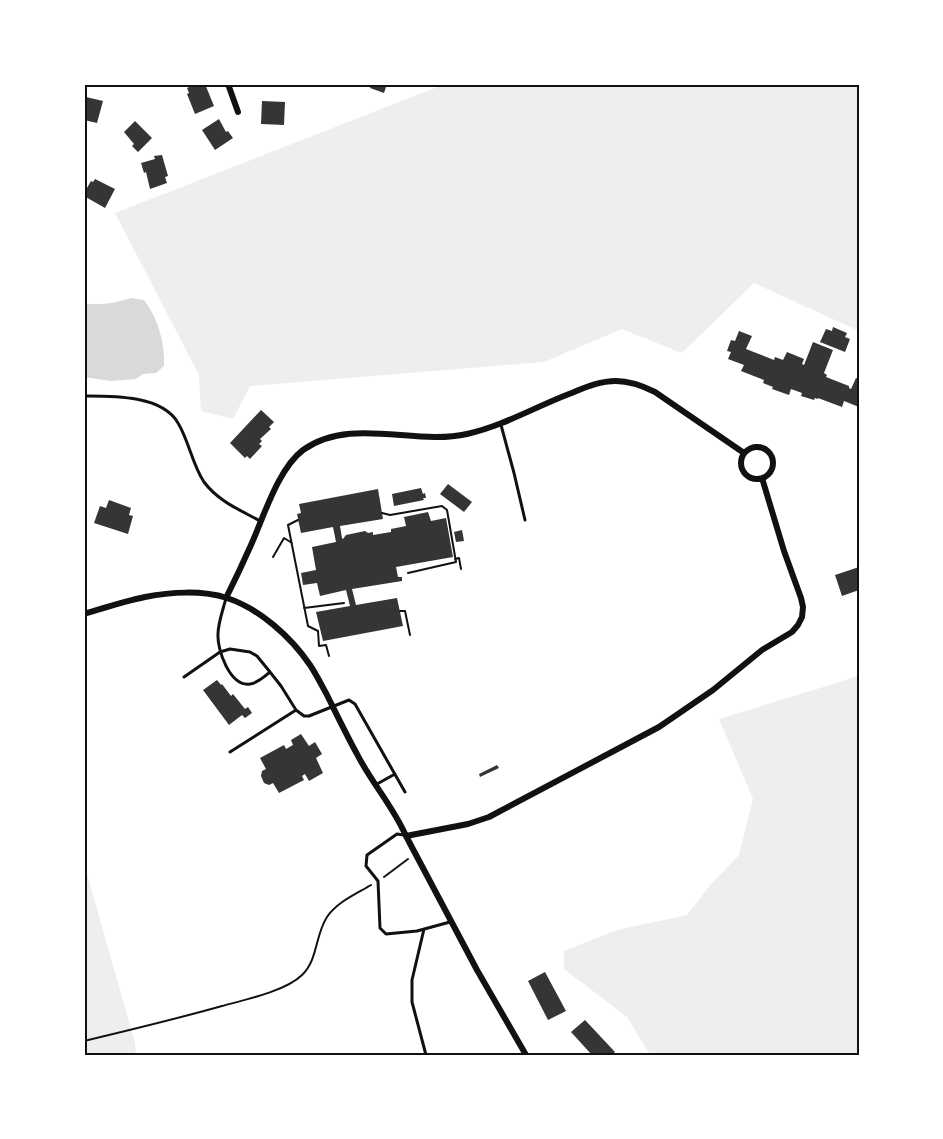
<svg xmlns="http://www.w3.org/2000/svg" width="943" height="1139" viewBox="0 0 943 1139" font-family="'Sofia Sans Condensed',sans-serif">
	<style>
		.green { fill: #eee }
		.water { fill: #d9d9d9 }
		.building { fill: #353535 }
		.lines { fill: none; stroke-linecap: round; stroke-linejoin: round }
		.path { stroke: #111; stroke-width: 2 }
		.service { stroke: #111; stroke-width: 3 }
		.minor { stroke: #111; stroke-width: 6 }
		.neatline { fill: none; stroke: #111; stroke-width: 2 }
	</style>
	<rect width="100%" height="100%" fill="#fff"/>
	<path class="green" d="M445 84H859V331L754 283 682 353 622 329 544 362 250 386 233 419 201 411 199 375 115 213Z
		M859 675V1055H650L627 1017 564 969V951L617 930 687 915 712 883 739 855 753 799 719 719 846 680Z
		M84 863 135 1043 136 1055H84Z"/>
	<path class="water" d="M131 298 144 300C158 318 165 343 164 366L156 373 143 374 136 379 111 381 84 377V303C100 306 115 303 131 298Z"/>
	<path class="building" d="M196 84H205L214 106 195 114 187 94 189 93 187 88Z
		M371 84H387L384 93 370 88Z
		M86 97 103 101 97 123 84 120V98L86 99Z
		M262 101 285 102 284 125 261 124Z
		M219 119 226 132 228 131 233 138 215 150 202 130Z
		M135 121 152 138 138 152 132 146 134 144 124 132Z
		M162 155 168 176 165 177 167 183 150 189 146 172 144 173 141 163 155 159 154 156Z
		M95 179 115 189 105 208 84 196V193L91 181 93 182Z
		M833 327 847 333 845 337 850 339 845 352 820 342 826 329 832 331Z
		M739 331 752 336 746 349 774 360 775 357 783 360 787 352 804 359 802 364 804 365 813 342 833 350 824 373 827 375 826 377 849 386V388L851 389 856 378 859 379V407L844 401 842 407 818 398V399L815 398 814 400 801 396 802 393 791 389 789 395 772 389 773 387 763 383 764 380 741 371 744 365 728 359 731 352 727 351 731 340 735 341Z
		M261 410 274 422 269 427 271 429 260 439 262 441 259 444 262 446 250 459 247 456 245 458 230 443Z
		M448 484 472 502 464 512 440 494Z
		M421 488 423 494 425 493 426 498H423L424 500 394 506 392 494Z
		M378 489 383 519 340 526 342 538 343 539 346 535 365 531 368 533 373 532V535L391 532V529L406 526 404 517 428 512 431 521 446 518 453 557 396 567 398 577H402V581L352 589 356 605 397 598 403 626 323 641 316 612 350 606 346 590 320 596 317 583 303 585 301 573 316 570 312 547 336 542 333 527 301 533 297 514 301 513 299 504Z
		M109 500 131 508 129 515 133 516 128 534 94 523 100 506 106 508Z
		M462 530 464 541 456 542 454 532Z
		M859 567V590L842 596 835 575Z
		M217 680 221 685 222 684 231 696 233 694 245 709 248 707 252 713 245 718 242 715 229 725 203 690Z
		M301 734 309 746 315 742 322 754 316 758 323 773 309 781 305 774 302 776 304 780 279 793 273 783 269 785 264 783 261 776 262 771 266 769 260 758 284 745 286 749 293 745 291 740Z
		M497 765 499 768 480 777 479 774Z
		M545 972 566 1011 548 1020 528 981Z
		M585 1020 615 1052 611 1055H592L571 1032Z"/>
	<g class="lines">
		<path class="path" d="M382 513 390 515 442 506 447 510 456 562 408 573
			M298 520 288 525 308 626 318 631 319 646 326 645 329 656
			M273 557 284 538 292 543
			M455 559 459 558 461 569
			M304 608 344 603
			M400 611H405L410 635
			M384 877 408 859
			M84 1041C130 1030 176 1019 222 1006 244 1000 286 991 302 975 318 960 315 935 327 917 337 902 356 894 371 885"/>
		<path class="service" d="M84 396C112 396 162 395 178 423 189 441 192 464 204 482 218 501 240 510 260 521
			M501 425 514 473 525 520
			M270 672 281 686 296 710 304 716H309L349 700 355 704 405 792
			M184 677 220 652 230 649 250 652 257 656 270 672C264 677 258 683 250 684 230 687 217 650 218 634 218 623 223 610 226 598
			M230 752 296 710
			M377 784 395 774
			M404 835 397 834 367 855 366 866 378 881 380 928 386 934 417 931 450 922
			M424 929 412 980V1002L426 1055"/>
		<path class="minor" d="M228 84 238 112
			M741 463a16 16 0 1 1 32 0a16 16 0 1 1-32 0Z
			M226 598C235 580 243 563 251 545 264 516 278 469 303 450 351 416 414 446 467 434 503 426 535 407 569 394 584 388 599 381 616 381 630 381 643 386 655 392L744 453
			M84 614C104 608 125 601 145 597 170 592 202 590 227 598 260 609 291 637 310 665 316 674 321 684 326 693 336 713 346 734 357 754 371 782 393 806 406 836L477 970 526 1055
			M406 836 468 824 489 817 659 727 713 690 762 650 792 632 798 625 802 617 803 607 801 598 784 551 762 478"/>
	</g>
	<rect width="943" height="1139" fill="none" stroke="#ffffff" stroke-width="171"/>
	<rect x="86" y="86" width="772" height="968" class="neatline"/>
</svg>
